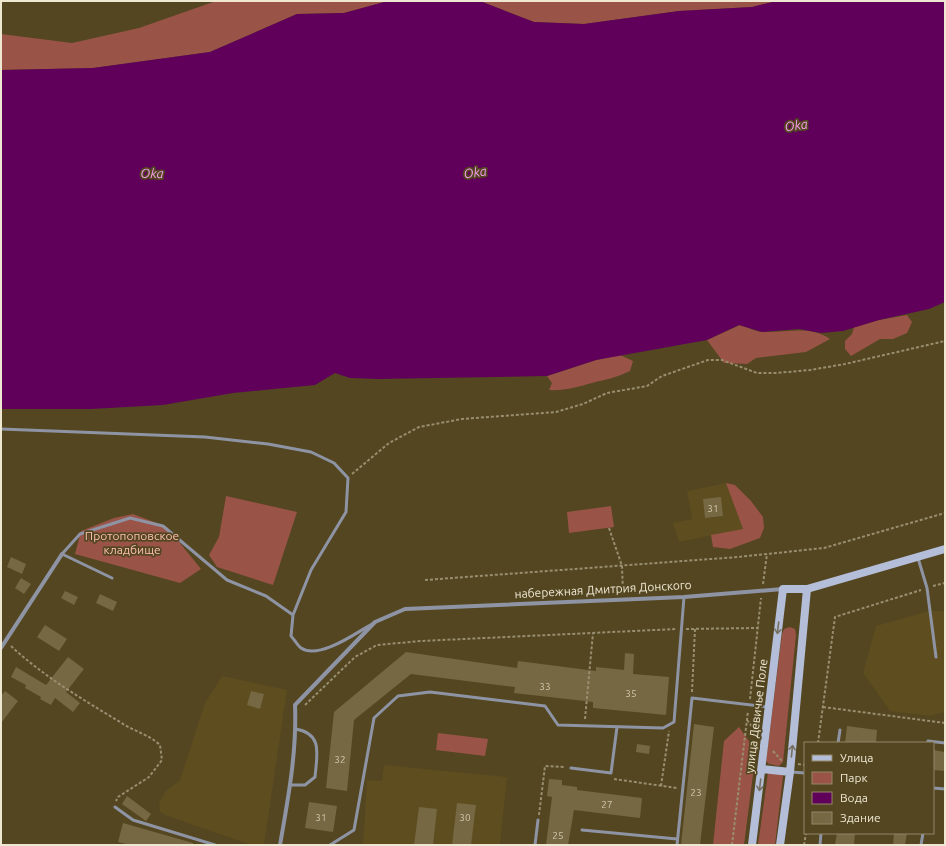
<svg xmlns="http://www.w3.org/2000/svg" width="946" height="846" viewBox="0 0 946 846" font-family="Ubuntu,sans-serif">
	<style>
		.built { fill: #5d4d1f }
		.green { fill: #995447 }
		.water { fill: #60005b }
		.building { fill: #756842 }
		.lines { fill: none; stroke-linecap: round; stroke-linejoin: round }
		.path { stroke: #988e70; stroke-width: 2; stroke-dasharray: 3 2; stroke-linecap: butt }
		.lane { stroke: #8e94a4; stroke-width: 3 }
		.street { stroke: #8e94a4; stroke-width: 4 }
		.secondary { stroke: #b5bed8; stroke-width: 8 }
		.oneway { stroke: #757061 }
		.labels { text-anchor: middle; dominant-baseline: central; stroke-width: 3.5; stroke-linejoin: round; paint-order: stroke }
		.number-label { font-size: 10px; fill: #d0c7ae }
		.park-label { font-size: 12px; fill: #ffc0b4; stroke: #534621 }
		.street-label { font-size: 12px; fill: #eee7d2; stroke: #534621 }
		.water-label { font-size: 13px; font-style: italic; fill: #fb9eef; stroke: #534621 }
	</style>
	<rect width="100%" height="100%" fill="#534621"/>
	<path class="built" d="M726 483 743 529 679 542 673 523 692 519 687 491Z
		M929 611H945V712L930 716 890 711 863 673 876 626Z
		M222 676 287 690 264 845H251L165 815 160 812 159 803 165 792 180 780 205 703Z
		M384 765 507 777 500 845H363L367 780 382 781Z"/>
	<path class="green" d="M216 1H388L344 13 297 14 210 52 93 68 1 70V34L72 43 139 28Z
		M480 1H777L752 7 679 11 584 24 534 22Z
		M907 315 912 322 907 333 893 339H880L851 356 845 349V341L852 334 854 327 879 320Z
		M740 325C747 327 756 332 763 332 787 333 809 325 830 339L806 352 756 358 747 364 724 363 707 340Z
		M620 355 633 361 630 371C616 378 607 379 592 383 577 387 565 391 549 390L552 383 547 376 596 360Z
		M726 483 735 485 751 501 763 517 764 528 760 538 730 549 713 547 711 535 743 529Z
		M226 496 297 512 273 585 217 567 209 555 219 537Z
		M611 506 614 527 569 533 567 512Z
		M133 514 167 527 201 569 180 583 75 554 81 531 114 518Z
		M790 627 795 629 796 635 783 762 779 766 769 764 766 761 782 634 784 629Z
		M739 727 756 751 744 845H713L724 741Z
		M438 733 488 739 485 756 436 750Z
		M768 773H781L783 776 775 845H758Z"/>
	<path class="water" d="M388 1H480L534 22 584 24 679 11 752 7 777 1H945V302L929 309 879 320 843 331 821 333 799 329 762 332 739 325 707 340 596 360 547 376 378 379 350 378 335 373 315 385 233 393 163 405 91 409H1V70L93 68 210 52 297 14 344 13Z"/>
	<path class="building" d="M721 497 723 516 705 518 703 499Z
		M11 557 26 564 22 574 7 567Z
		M21 578 31 584 24 594 15 588Z
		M65 591 78 597 74 605 61 598Z
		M100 594 117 602 113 611 96 603Z
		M45 625 67 639 59 651 37 637Z
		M406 652 517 668 518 661 596 671V667L624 670 625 653 634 654 633 674 669 677 666 715 593 708V702L514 693 515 687 411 674 354 720 347 791 326 788 334 712Z
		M68 657 84 669 66 692 80 703 73 712 55 698 51 705 40 699 41 697 25 688 26 685 11 677 16 667 46 685Z
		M5 691 18 701 1 723V696Z
		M251 691 264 694 260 709 247 705Z
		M694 724 714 727 700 845H681Z
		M847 726 877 730 876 743H845Z
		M637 744 650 746 649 754 636 752Z
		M933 750 945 752V771L933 770Z
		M549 779 562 780V785L577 787V790L642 798 640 818 574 810 568 845H546L552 797 547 796Z
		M127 796 151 814 146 821 122 804Z
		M309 802 337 806 333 832 305 828Z
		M457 803 476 805 471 845H452Z
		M419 807 437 809 433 845H414Z
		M123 823 193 843V845H130L118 842Z
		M837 833H855L854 845H835Z
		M894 833H907L905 845H893Z"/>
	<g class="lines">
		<path class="path" d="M352 474 389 443 419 427 462 419 556 412 583 404 607 393 647 386 662 376 708 360H722L757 373H776L810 370 845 364 945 341
			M609 528 622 566 623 594
			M425 580 738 557 824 548 945 513
			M763 584 767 554
			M933 586 945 583
			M686 629 757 628
			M11 646C43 676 82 699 120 722 133 731 148 734 160 745L162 760 149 777 118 797 116 801
			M692 692 695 629
			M750 699 761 598
			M305 705 355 657 377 645 421 641 676 629
			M823 707 945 723
			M585 719 593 633
			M747 720 757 733
			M818 743 835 617 921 590
			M773 751 782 761
			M798 764 805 765
			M614 779 677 788
			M661 786 669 731
			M539 815 545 766 565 767
			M732 845 748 711
			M804 845 806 833"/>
		<path class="lane" d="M1 429 205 437 268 444 311 452 334 463 348 478 346 512 311 570 293 615 266 596 227 580 163 526 130 518 80 534 62 554 112 578
			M918 558 927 588 936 657
			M293 615 291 636C294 639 297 645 301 648 319 660 356 633 372 624
			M928 741 945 743
			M838 743 840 730
			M571 768 611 773 617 727
			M791 772 805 773
			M290 785H305L315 777C317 754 323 734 296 729
			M933 788 945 789
			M115 807 133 820 215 845
			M582 830 677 839
			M330 845 354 830 374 718 398 696 430 692 545 706 558 725 663 728 674 722 684 597
			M535 845 538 820
			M677 845 692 698 768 707
			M820 845 821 833
			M921 845 923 833"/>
		<path class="street" d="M1 648 62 554
			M280 845C288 799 297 752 295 705L375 622 405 609 684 597 783 589"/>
		<path class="secondary" d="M762 769 790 772
			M752 845 783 589H807L945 549
			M780 845 790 772 807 589"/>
	</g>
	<defs><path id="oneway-shaft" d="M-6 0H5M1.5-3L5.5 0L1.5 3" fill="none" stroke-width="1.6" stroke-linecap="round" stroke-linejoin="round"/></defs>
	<g class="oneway">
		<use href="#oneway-shaft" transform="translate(778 628) rotate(97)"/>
		<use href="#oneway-shaft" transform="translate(792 751) rotate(-84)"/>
		<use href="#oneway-shaft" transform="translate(760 785) rotate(97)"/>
	</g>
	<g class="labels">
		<g class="number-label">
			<text x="713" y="508">31</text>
			<text x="545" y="686">33</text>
			<text x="631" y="693">35</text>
			<text x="340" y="759">32</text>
			<text x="696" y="792">23</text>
			<text x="607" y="804">27</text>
			<text x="321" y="817">31</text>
			<text x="465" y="817">30</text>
			<text x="558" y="835">25</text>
		</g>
		<g class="park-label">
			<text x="132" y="535">Протопоповское<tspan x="132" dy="14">кладбище</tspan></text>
		</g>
		<g class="street-label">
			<text transform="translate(603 589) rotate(-3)">набережная Дмитрия Донского</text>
			<text transform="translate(756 716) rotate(-83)">улица Девичье Поле</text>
		</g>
		<g class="water-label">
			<text transform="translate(796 125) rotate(-8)">Oka</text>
			<text transform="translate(475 172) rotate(-8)">Oka</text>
			<text transform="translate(152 173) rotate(1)">Oka</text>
		</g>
	</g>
	<rect width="946" height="846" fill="none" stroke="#eee7d2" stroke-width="4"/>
	<rect x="804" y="742" width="130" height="92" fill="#534621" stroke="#918668"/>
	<rect x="812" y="755" width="20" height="6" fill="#b5bed8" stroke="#918668"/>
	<text x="840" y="762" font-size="12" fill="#eee7d2">Улица</text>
	<rect x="812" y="772" width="20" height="12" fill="#995447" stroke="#918668"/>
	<text x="840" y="782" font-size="12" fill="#eee7d2">Парк</text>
	<rect x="812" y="792" width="20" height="12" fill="#60005b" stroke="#918668"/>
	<text x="840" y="802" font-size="12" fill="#eee7d2">Вода</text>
	<rect x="812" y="812" width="20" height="12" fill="#756842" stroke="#918668"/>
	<text x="840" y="822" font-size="12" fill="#eee7d2">Здание</text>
</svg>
